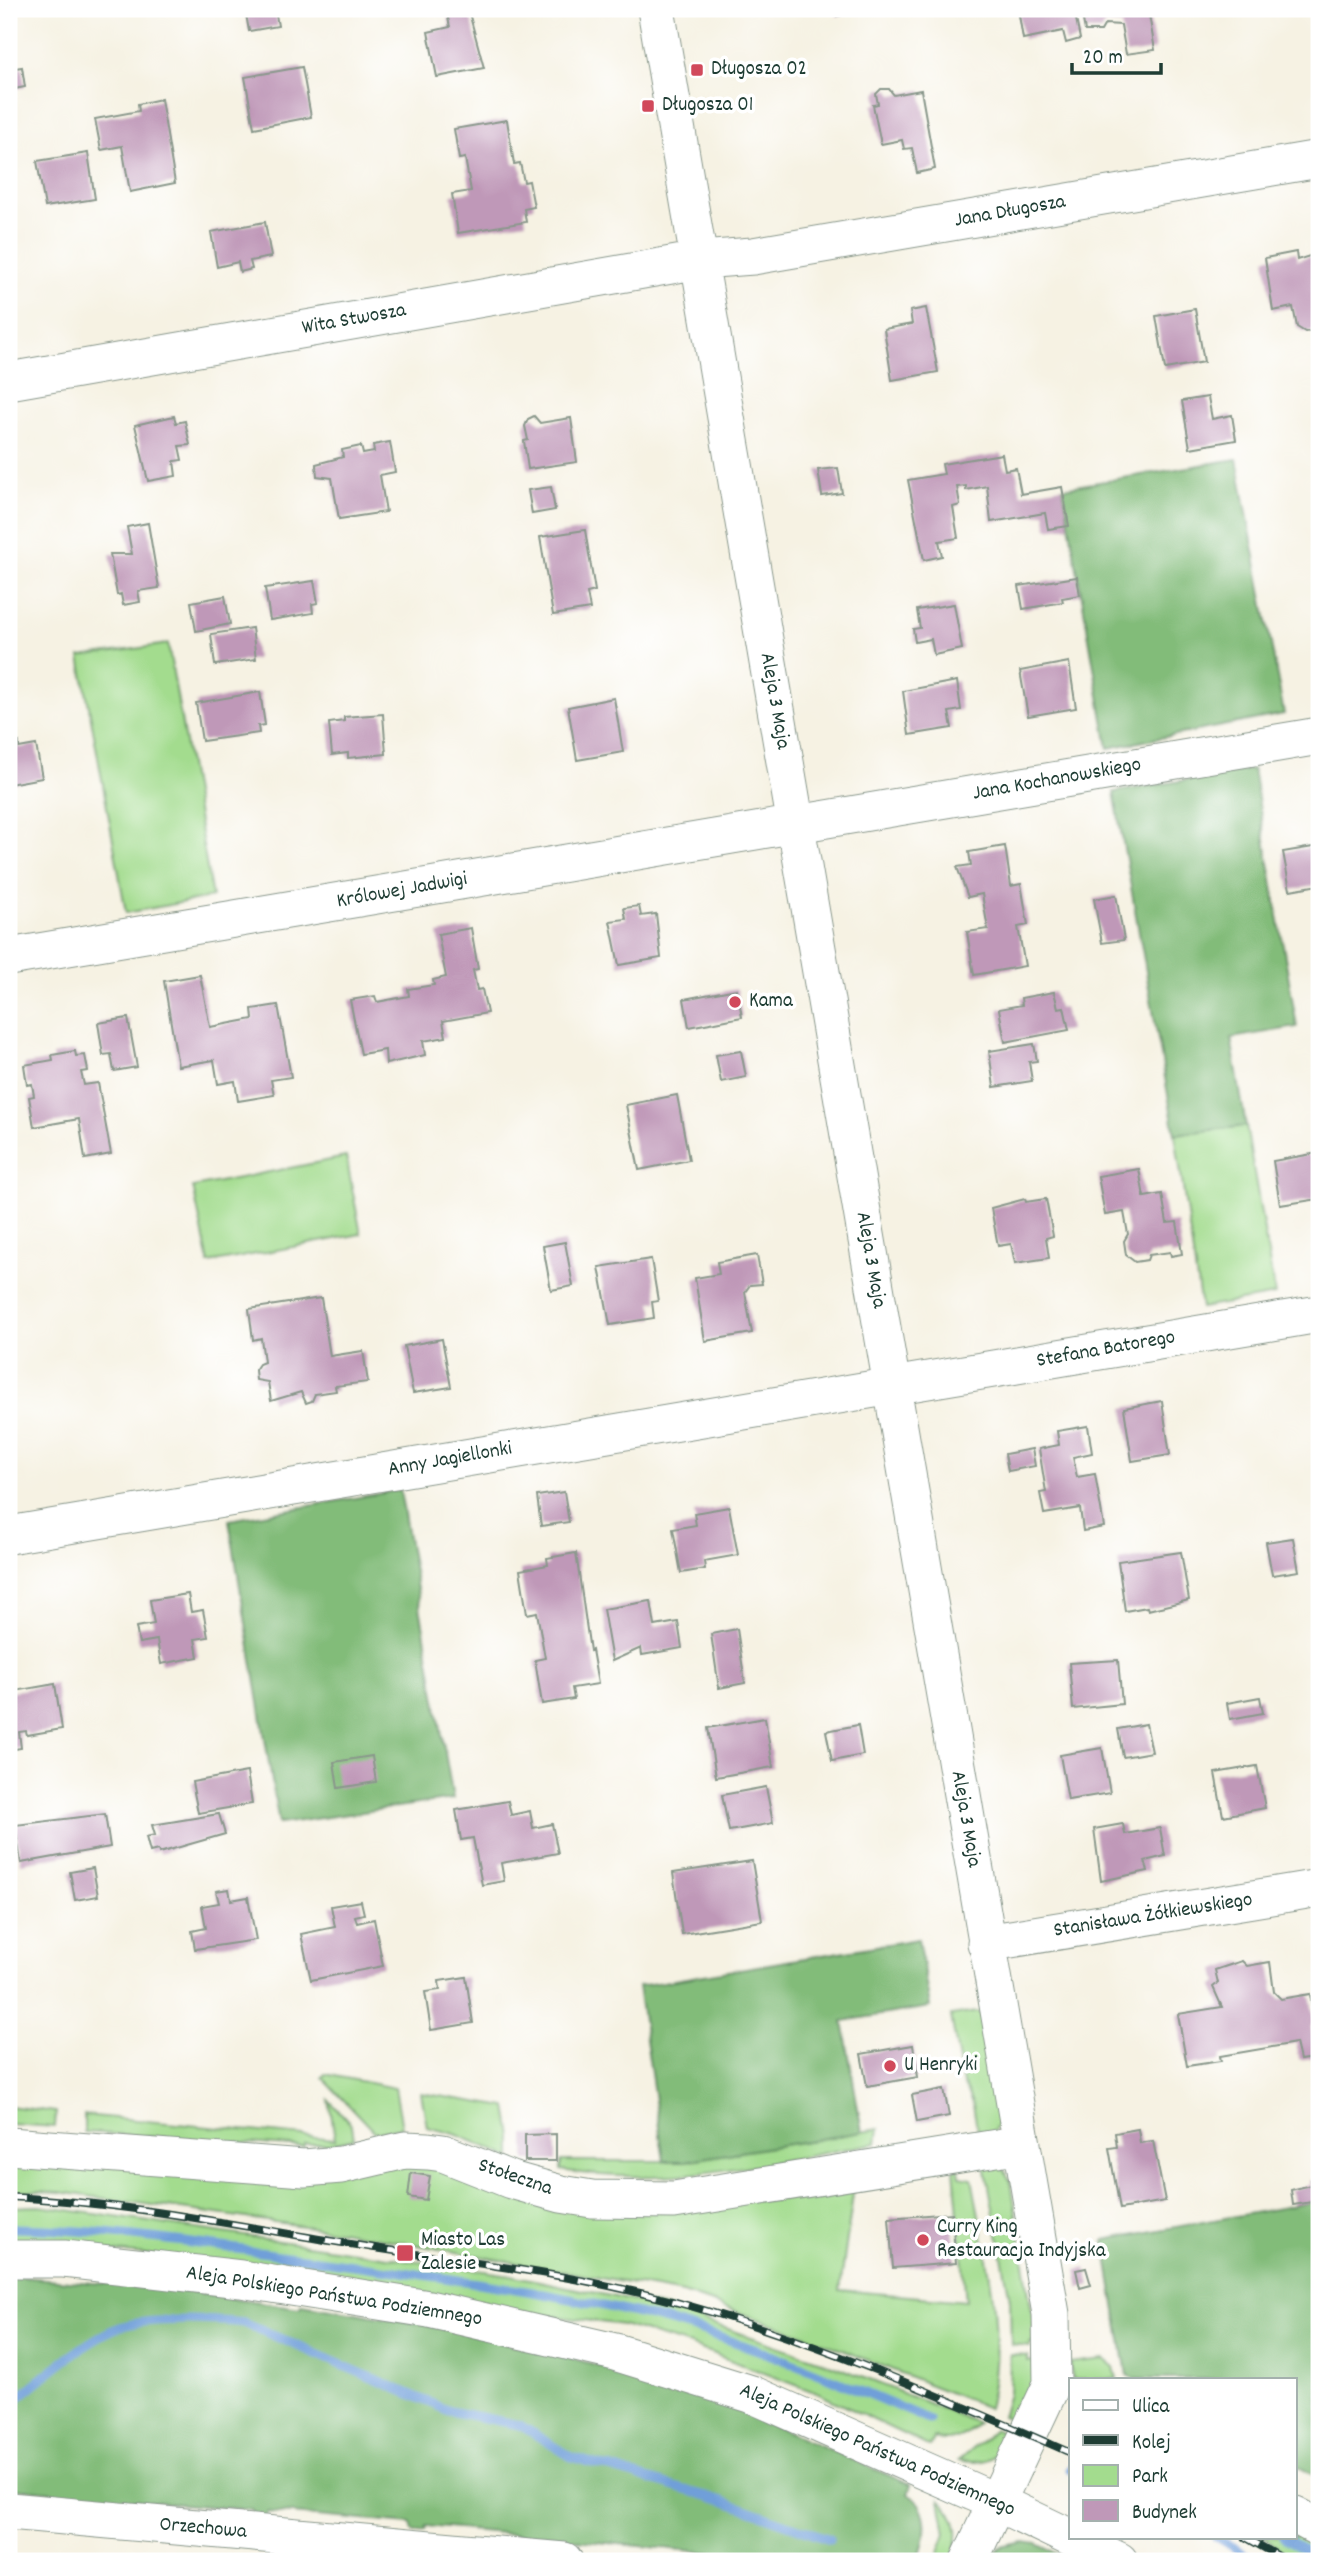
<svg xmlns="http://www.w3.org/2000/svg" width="1328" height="2570" viewBox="0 0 1328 2570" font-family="Dekko,sans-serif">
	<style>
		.green { fill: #a3dc8e; stroke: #618c61; stroke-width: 2 }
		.forest { fill: #82bc79; stroke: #507c56; stroke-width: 2 }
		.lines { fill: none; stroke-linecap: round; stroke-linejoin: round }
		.stream { stroke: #6f9fd9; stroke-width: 9 }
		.building { fill: #bf98b8 }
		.minor-casing { stroke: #8a988c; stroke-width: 39 }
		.minor { stroke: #fff; stroke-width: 37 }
		.rail-casing { stroke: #1f3d34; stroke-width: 8 }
		.rail { stroke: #fff; stroke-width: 5; stroke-dasharray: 16; stroke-linecap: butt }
		.poi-dot { fill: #d1495b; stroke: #fff; stroke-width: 2.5 }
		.labels { text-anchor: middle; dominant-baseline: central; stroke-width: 7; stroke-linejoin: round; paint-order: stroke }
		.poi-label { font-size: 21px; fill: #1f3d34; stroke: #fff; text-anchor: start }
		.street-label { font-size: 21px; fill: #1f3d34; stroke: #fff }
	</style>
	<rect width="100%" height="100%" fill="#fff"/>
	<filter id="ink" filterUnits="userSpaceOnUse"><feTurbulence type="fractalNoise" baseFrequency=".0143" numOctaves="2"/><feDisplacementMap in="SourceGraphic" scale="14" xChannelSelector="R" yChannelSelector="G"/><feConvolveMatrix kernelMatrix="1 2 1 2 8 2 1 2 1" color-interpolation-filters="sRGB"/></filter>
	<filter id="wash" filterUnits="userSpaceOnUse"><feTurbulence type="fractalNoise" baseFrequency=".00686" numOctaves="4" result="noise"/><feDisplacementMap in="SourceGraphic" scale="28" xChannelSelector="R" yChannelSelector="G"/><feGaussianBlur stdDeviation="1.57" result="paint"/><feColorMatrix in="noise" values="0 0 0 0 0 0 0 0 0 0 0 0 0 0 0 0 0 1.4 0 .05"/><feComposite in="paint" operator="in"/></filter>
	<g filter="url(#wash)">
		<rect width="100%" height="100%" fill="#f6f2e3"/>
		<path class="green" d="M168 644 212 897 126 913 80 657Z
			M1246 1126 1275 1295 1201 1308 1175 1134Z
			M346 1157 361 1234 209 1263 193 1187Z
			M977 2012 981 2014 1000 2120 993 2132 979 2138 973 2105 963 2084 951 2016Z
			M325 2074 395 2088 402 2127 374 2132 322 2077Z
			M421 2093 507 2107 512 2136V2158L455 2134 427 2127Z
			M329 2100 352 2125 354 2138 331 2144H304V2147L84 2132V2115L335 2139Z
			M9 2106 56 2112 55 2127 9 2124Z
			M879 2129 877 2143C772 2162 667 2189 561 2170V2161H685Z
			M9 2160 431 2163 528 2200 854 2187 840 2290 966 2301 954 2169 959 2168 960 2176 972 2178C985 2252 1007 2330 989 2405L988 2408 810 2337 683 2293 346 2232 59 2192 9 2190Z
			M985 2165 1003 2168 1011 2182 1037 2344 1030 2343V2347L1011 2345 1010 2299Z
			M40 2206 511 2275 667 2308 827 2363 978 2423C967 2436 950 2444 934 2438L930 2447 817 2393 690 2345 622 2325 485 2307 304 2270 9 2242V2207Z
			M1010 2355 1028 2356V2361L1038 2362V2370L1018 2423 1002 2416 1009 2394Z
			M1104 2359 1114 2367 1117 2379H1073L1069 2363Z
			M995 2430 1011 2436C999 2458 983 2466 959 2460Z
			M940 2500C961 2518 960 2537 952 2561H936L946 2533Z
			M1295 2532 1319 2545V2561H1300L1262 2537H1295Z"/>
		<path class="forest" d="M1237 459 1284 714 1108 748 1063 488Z
			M1253 769 1297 1027 1231 1038 1246 1126 1175 1134 1114 792Z
			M400 1490 453 1799 279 1824 229 1520Z
			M918 1939 930 2007 843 2021 862 2132 685 2161H664L638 1986Z
			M1319 2201V2478L1295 2465V2379H1135L1127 2375 1104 2240Z
			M9 2276 178 2290 300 2308 301 2304 445 2328 606 2367 738 2410 911 2485 908 2494C933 2509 926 2539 918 2561H732L726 2554 426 2526 425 2531 413 2532 411 2524 268 2512 266 2518 253 2517 252 2510 98 2497 97 2503 53 2498V2492L9 2488Z
			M1024 2542 1037 2544 1073 2561H986L1001 2547Z"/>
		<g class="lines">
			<path class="stream" d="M9 2228C107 2229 205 2245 303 2258 428 2276 555 2290 677 2324 763 2348 847 2385 929 2420
				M9 2405C38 2383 86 2338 120 2327 147 2317 214 2320 244 2323L449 2411 520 2425 571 2457 720 2500 830 2539
				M1070 2469H1071
				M1216 2537 1256 2561
				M1283 2537 1319 2559"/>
		</g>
		<g id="blocks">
			<path class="building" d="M245 9H275L278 26 249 31Z
				M468 9 484 68 437 77 428 32 450 27 447 13Z
				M836 9H867V10L837 16Z
				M1018 9H1074L1080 39 1066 43 1063 31 1023 39Z
				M1081 9H1148L1155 50 1126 54 1121 25 1105 24 1101 31H1085Z
				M22 67 25 87 9 90V69Z
				M302 67 311 117 254 128 245 77Z
				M881 89H889L894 95 921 90 935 169 917 173 912 148 904 149 902 140 881 144 873 105 878 104 876 94Z
				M161 99 175 183 130 192 122 146 101 150 95 119 139 111 138 104Z
				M507 120 514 164 520 163 524 182 529 181 534 207 524 209 526 222 458 233 452 194 471 191 465 158 459 159 454 129Z
				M88 153 95 199 45 207 37 161Z
				M265 222 271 257 250 261 252 269 240 272 238 262 217 267 211 232Z
				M1296 252 1297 260 1319 253V327L1316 330 1305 332 1297 327 1293 307 1273 311 1265 258Z
				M926 308 938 372 892 380 884 329 912 324 910 311Z
				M1195 309 1204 362 1165 369 1156 316Z
				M1208 397 1212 419 1232 415 1236 440 1190 448 1182 401Z
				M174 416 176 423 185 421 190 445 179 446 182 460 174 461 176 476 148 481 135 425Z
				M534 416 540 423 571 418 577 462 528 469 524 441 528 440 525 426 528 419Z
				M390 442 395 472 380 475 386 512 339 519 332 478 317 476 316 464 343 457 342 450 361 446 363 454 374 452 373 445Z
				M1002 454 1005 470 1016 468 1021 494 1062 487 1069 526 1048 529 1045 513 991 522 987 486 966 490V486L957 487 960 505 953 507 958 538 939 541 942 556 924 560 908 480 944 474 942 464Z
				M838 468 842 493 822 496 818 470Z
				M551 487 555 510 532 514 528 490Z
				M148 523 159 588 138 591 140 602 123 605 121 594 117 595 110 554H132L127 527Z
				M585 530 595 591 587 593 590 609 553 615 540 537Z
				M1077 577 1080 595 1062 598 1063 602 1023 609 1019 586Z
				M314 581 318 603 312 604 313 613 270 620 265 588Z
				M225 596 230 624 196 631 191 602Z
				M954 604 962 649 934 655 931 639 915 642 913 629 920 628 917 610Z
				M252 628 256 659 215 665 211 634Z
				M1069 662 1076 708 1028 716 1020 671Z
				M957 681 961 710 949 712 952 728 909 735 903 691Z
				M260 692 265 725 258 726 259 733 202 741 196 703Z
				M614 698 623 752 577 760 568 707Z
				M383 714 386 754 348 758V753L332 755 329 723 344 721V717Z
				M19 742V748L36 745 42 778 9 784V744Z
				M1005 846 1011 886 1021 884 1028 925 1018 927 1025 966 974 975 967 932 988 929 982 894 968 897 957 867 971 865 969 852Z
				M1319 846V885L1290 890 1283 852Z
				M1116 895 1124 940 1102 943 1094 899Z
				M639 906 641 916 656 914 661 958 619 965 610 921 626 919 624 908Z
				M471 928 478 969 473 970 477 990 482 989 487 1013 443 1021 446 1037 423 1041 425 1055 386 1064 385 1050 361 1054 350 1000 375 996 377 1002 409 996 408 989 434 985 433 980 446 977 438 934Z
				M200 975 210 1027 253 1019 252 1009 278 1005 291 1077 271 1080 274 1095 238 1101 235 1081 218 1084 214 1060 178 1066 164 981Z
				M737 989 742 1017 689 1027 684 999Z
				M1054 992 1058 1008 1064 1007 1069 1030 1005 1042 999 1009 1022 1005 1021 998Z
				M128 1018 137 1067 114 1071 111 1054 103 1055 98 1023Z
				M1034 1044 1037 1061 1029 1062 1032 1081 994 1087 989 1051Z
				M75 1051 76 1056 85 1055 88 1071 81 1072 84 1085 98 1083 111 1154 85 1159 79 1119 34 1127 29 1097 34 1096 32 1084 27 1085 24 1065 53 1060 52 1055Z
				M741 1051 746 1077 721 1082 716 1055Z
				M677 1095 689 1160 639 1170 626 1105Z
				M1318 1153 1319 1199 1280 1205 1273 1161Z
				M1139 1169 1144 1197 1162 1194 1167 1223 1177 1222 1182 1254 1171 1256 1170 1252 1149 1255 1147 1260 1135 1262 1126 1255 1124 1241 1128 1234 1124 1212 1105 1215 1098 1176Z
				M1025 1199 1026 1202 1046 1199 1053 1236 1046 1238 1049 1258 1015 1263 1011 1244 998 1246 991 1208Z
				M565 1242 573 1286 551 1290 543 1246Z
				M757 1255 762 1284 750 1285 745 1292 752 1333 705 1341 695 1278 719 1274 717 1262Z
				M651 1259 658 1301 652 1302 654 1318 610 1325 599 1267Z
				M321 1298 330 1356 363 1351 368 1382 335 1386 336 1391 315 1394 312 1401 306 1403 301 1392 271 1401 268 1382 256 1380 255 1370 259 1364 264 1362 261 1338 253 1340 249 1309Z
				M442 1339 451 1387 413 1393 404 1346Z
				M1162 1401 1170 1455 1132 1461 1124 1408Z
				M1088 1426 1092 1453 1073 1457 1077 1477 1095 1474 1104 1527 1083 1531 1080 1508 1044 1514 1040 1493 1046 1492 1039 1449 1059 1445 1057 1431Z
				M1032 1449 1035 1466 1008 1471 1005 1454Z
				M564 1492 569 1522 541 1526 537 1496Z
				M729 1507 738 1555 704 1561 705 1569 681 1573 673 1529 696 1525 694 1513Z
				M1293 1538 1299 1571 1272 1575 1266 1542Z
				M1181 1552 1189 1600 1148 1610 1147 1607 1125 1611 1118 1561Z
				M576 1553 590 1651 592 1650 598 1684 572 1688 574 1699 542 1704 535 1660 545 1658 537 1612 527 1614 520 1570 548 1565 547 1558Z
				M188 1594 191 1612 203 1610 208 1637 195 1639 198 1657 161 1664 157 1640 139 1643 136 1627 154 1624 150 1600Z
				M651 1601 655 1626 678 1622 682 1648 642 1655 641 1648 612 1661 603 1609Z
				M737 1629 745 1683 719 1688 711 1634Z
				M1118 1660 1122 1704 1073 1709 1069 1663Z
				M55 1684 62 1729 27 1735 26 1731 19 1732 21 1748 9 1750V1692Z
				M1260 1697 1263 1713 1230 1719 1227 1703Z
				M765 1718 773 1767 716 1777 708 1728Z
				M1146 1724 1152 1752 1123 1757 1118 1729Z
				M858 1725 863 1755 832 1761 826 1731Z
				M1102 1748 1110 1793 1068 1800 1060 1755Z
				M372 1756 376 1782 338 1788 334 1762Z
				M1257 1766 1265 1808 1223 1816 1215 1773Z
				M247 1772 252 1804 198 1813 192 1782Z
				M766 1787 773 1823 729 1831 722 1795Z
				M508 1801 511 1815 530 1811 533 1828 552 1824 558 1853 501 1863 504 1881 482 1885 473 1838 461 1840 456 1810Z
				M105 1814 110 1847 21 1863 15 1825Z
				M219 1814 225 1834 159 1853 158 1850 150 1852 146 1837 155 1835 152 1825Z
				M1123 1824 1125 1834 1160 1828 1165 1856 1145 1861 1148 1871 1101 1881 1094 1829Z
				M752 1861 762 1921 682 1934 673 1873Z
				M93 1868 98 1896 75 1900 70 1872Z
				M229 1889 231 1900 248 1897 256 1940 195 1949 192 1931 206 1928 202 1906 219 1903 216 1891Z
				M361 1901 364 1914 355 1916 357 1923 374 1919 383 1966 311 1980 301 1934 335 1927 331 1906Z
				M1242 1961 1247 1966 1270 1962 1274 1992 1281 1999 1310 1994 1315 2025 1311 2026 1314 2044 1319 2045V2057L1300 2060 1296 2043 1220 2056 1221 2061 1187 2066 1178 2014 1222 2007 1213 1987 1218 1983 1215 1970Z
				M466 1977 473 2023 431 2030 425 1992 440 1990 439 1981Z
				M913 2045 918 2077 867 2086 861 2054Z
				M944 2089 949 2116 917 2122 912 2095Z
				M1138 2129 1140 2143 1153 2141 1165 2201 1120 2209 1109 2148 1117 2147 1115 2133Z
				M556 2134V2161H525V2135Z
				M411 2173 430 2176 426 2200 408 2197Z
				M1319 2178V2201L1293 2205 1291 2190 1311 2185 1310 2180Z
				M952 2213 956 2263 893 2268 889 2218Z
				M1086 2268 1091 2285 1080 2288 1076 2270Z"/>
		</g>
	</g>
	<g filter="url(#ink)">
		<use href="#blocks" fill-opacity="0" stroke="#8a988c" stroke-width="2"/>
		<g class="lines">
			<defs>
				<path id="minor" d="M656 9 1051 2314 1052 2384 969 2561
					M9 381 700 260 753 256 1319 159
					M9 957 1319 736
					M9 1535 1319 1314
					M986 1943 1319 1888
					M9 2146 304 2168 341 2165 405 2150 428 2151 443 2153 511 2180 561 2194 592 2199 674 2200 1022 2144
					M9 2259H64L241 2279 429 2309 615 2352 751 2394 996 2502 1119 2561
					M9 2511 564 2561
					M1295 2515 1319 2528"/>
			</defs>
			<use href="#minor" class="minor-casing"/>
			<use href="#minor" class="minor"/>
			<defs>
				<path id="rail" d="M9 2197C117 2202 225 2223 331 2241 451 2261 573 2272 690 2306 820 2343 947 2399 1071 2453
					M1245 2537 1287 2561"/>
			</defs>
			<use href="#rail" class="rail-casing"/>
			<use href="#rail" class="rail"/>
		</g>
	</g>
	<g class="poi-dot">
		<rect x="690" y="63" width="14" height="14" rx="3.5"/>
		<rect x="641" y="99" width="14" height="14" rx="3.5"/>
		<circle cx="735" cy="1002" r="7"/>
		<circle cx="890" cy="2066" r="7"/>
		<circle cx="923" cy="2240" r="7"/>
		<rect x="396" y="2244" width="18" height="18" rx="3.5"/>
	</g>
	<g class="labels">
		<g class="poi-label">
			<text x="711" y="70">Długosza 02</text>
			<text x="662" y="106">Długosza 01</text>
			<text x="749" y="1002">Kama</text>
			<text x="904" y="2066">U Henryki</text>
			<text x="937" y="2228">Curry King<tspan x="937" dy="24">Restauracja Indyjska</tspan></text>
			<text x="421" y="2241">Miasto Las<tspan x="421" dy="24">Zalesie</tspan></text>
		</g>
		<g class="street-label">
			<text transform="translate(1010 212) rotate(-10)">Jana Długosza</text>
			<text transform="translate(354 320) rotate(-10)">Wita Stwosza</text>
			<text transform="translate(774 701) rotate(80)">Aleja 3 Maja</text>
			<text transform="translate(1057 780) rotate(-10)">Jana Kochanowskiego</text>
			<text transform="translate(402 891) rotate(-10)">Królowej Jadwigi</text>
			<text transform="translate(870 1260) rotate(80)">Aleja 3 Maja</text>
			<text transform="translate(1106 1350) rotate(-10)">Stefana Batorego</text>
			<text transform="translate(450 1460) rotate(-10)">Anny Jagiellonki</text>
			<text transform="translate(965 1819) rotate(80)">Aleja 3 Maja</text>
			<text transform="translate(1153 1916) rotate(-9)">Stanisława Żółkiewskiego</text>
			<text transform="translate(515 2178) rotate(19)">Stołeczna</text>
			<text transform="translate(334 2297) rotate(9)">Aleja Polskiego Państwa Podziemnego</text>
			<text transform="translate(877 2451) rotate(24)">Aleja Polskiego Państwa Podziemnego</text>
			<text transform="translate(203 2529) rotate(5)">Orzechowa</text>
		</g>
	</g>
	<rect width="1328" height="2570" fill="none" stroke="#fff" stroke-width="35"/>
	<rect x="1069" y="2378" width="228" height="161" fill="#ffffff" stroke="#a5b1ae" stroke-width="2"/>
	<rect x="1083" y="2400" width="35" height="10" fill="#ffffff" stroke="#a5b1ae" stroke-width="2"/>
	<text x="1132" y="2412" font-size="21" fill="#1f3d34">Ulica</text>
	<rect x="1083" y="2435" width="35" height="10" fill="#1f3d34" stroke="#a5b1ae" stroke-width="2"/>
	<text x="1132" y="2448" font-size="21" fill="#1f3d34">Kolej</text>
	<rect x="1083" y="2465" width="35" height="21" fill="#a3dc8e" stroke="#a5b1ae" stroke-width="2"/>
	<text x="1132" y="2482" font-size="21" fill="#1f3d34">Park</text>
	<rect x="1083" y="2500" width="35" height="21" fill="#bf98b8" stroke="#a5b1ae" stroke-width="2"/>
	<text x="1132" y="2518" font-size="21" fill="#1f3d34">Budynek</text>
	<path d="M1072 63v10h89v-10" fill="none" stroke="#1f3d34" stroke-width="3.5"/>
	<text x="1083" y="63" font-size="21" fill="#1f3d34" stroke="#ffffff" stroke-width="5" paint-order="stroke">20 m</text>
</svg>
